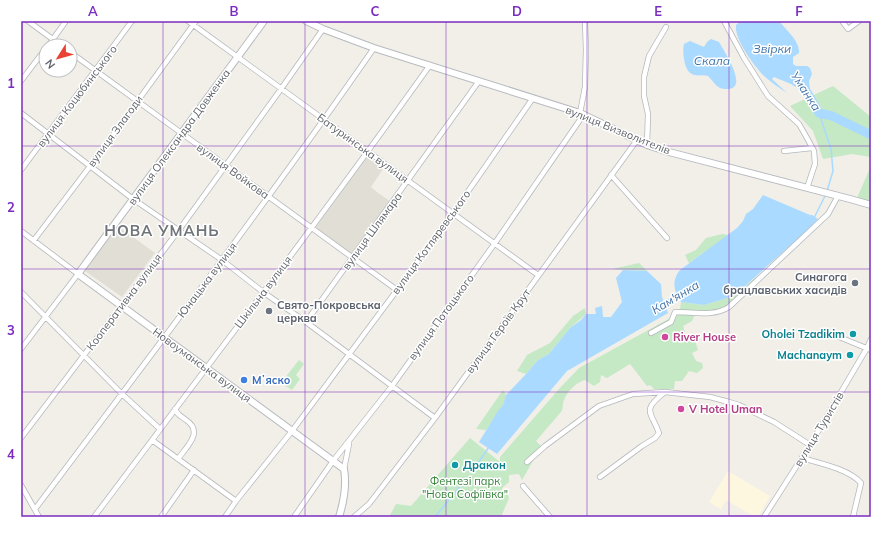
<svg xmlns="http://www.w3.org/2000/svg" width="892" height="538" viewBox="0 0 892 538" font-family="Mulish,sans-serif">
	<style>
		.commercial { fill: #fef7e0 }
		.education { fill: #e1ded6 }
		.green { fill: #c5e8c5 }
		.water { fill: #aadaff }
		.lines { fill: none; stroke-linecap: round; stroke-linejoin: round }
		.stream { stroke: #aadaff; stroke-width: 1.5 }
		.river { stroke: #aadaff; stroke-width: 9 }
		.street-casing { stroke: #b5b8bc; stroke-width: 6 }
		.secondary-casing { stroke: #b6babf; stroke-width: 8 }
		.street { stroke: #fff; stroke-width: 4.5 }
		.secondary { stroke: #fff; stroke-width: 6 }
		.grid { fill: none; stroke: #7b2cbf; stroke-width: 1; stroke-opacity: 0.55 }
		.worship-dot { fill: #6b7280; stroke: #fff; stroke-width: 1.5 }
		.culture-dot { fill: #0f9aa8; stroke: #fff; stroke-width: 1.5 }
		.hotel-dot { fill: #d1479c; stroke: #fff; stroke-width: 1.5 }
		.shop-dot { fill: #3f7fe0; stroke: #fff; stroke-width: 1.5 }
		.labels { text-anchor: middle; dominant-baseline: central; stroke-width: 3; stroke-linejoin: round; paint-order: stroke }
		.street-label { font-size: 11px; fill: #5f6368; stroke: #fff }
		.worship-label { font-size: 11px; font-weight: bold; fill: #5b616d; stroke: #fff; text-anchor: end }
		.culture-label { font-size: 11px; font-weight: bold; fill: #0d838f; stroke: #fff; text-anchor: end }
		.hotel-label { font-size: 11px; font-weight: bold; fill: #b23c85; stroke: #fff; text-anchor: start }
		.shop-label { font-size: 11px; font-weight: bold; fill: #366cbe; stroke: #fff; text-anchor: start }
		.park-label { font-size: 11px; fill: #348238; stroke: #fff }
		.water-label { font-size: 12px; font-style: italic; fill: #4174aa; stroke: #fff }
		.district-label { font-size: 15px; font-weight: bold; letter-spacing: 1px; fill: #70757a; stroke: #fff }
		.neatline { fill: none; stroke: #7b2cbf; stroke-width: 1.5 }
		.grid-label { font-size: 13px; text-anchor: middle; font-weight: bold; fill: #7b2cbf }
	</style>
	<rect width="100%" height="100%" fill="#f1efe8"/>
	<path class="commercial" d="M728 471 770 496 758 517H755L726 500 721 509 709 502Z"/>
	<path class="education" d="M367 157 383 169 371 187 378 193 390 201 352 255 315 228Z
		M118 226 155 253 122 297 85 271Z"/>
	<path class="green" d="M833 86 871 117V157L852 154 823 159 813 131 790 106Z
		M871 166V204L857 198Z
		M722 234 729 235 689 263 685 255 696 250 706 238Z
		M639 263 647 271 612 269Z
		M756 277 758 280 723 311 696 312 692 321 683 326 687 339 694 337 698 350 692 353 696 361 702 363 703 368 697 373 689 371 682 381H675L674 389H654L650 385 647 386 630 364 607 378 601 375 600 382 594 386 585 380C577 382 567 391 564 400 562 405 564 406 561 412L536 441 543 448 538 452 522 480 519 474 509 475V482L503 487 499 495 507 493 509 498 501 517H389L396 504 411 506 470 438 500 462V457L559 389 579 368 674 316 680 309 681 302 704 305 734 296Z
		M585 308 586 314 570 328 549 354 538 360 526 374 517 371 527 355 550 343 573 316Z
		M299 360 304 364 296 375 300 379 292 390 281 383Z
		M503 390 506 395 503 405 486 430 476 429Z"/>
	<path class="water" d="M741 21H779C786 30 800 41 799 53L793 57V64L796 66H807L810 68 812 74 809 81 810 90 805 93 791 84 774 77 772 79 787 93C779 88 771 82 764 76 754 66 734 39 736 25Z
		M711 39 719 42C724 51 749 88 728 89 717 90 715 83 708 76 703 74 697 77 692 74 684 71 682 51 684 44L690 41 704 47 707 42Z
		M763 195 810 215H812L818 219 803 234 734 296 704 305 681 302C674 292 671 281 680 270L737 228 743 221 746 214 753 209Z
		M623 270 647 271 661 284 662 297 668 313 567 371 497 454 479 442 498 411 503 405 506 395 526 374 538 360 549 354 570 328 581 320 586 314H596L595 308 602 306 603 317H611L622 302 616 278Z"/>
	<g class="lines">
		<path class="stream" d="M819 113 831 149 833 171 827 191
			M814 218 826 194
			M663 303 677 295
			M473 470 489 447
			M435 517 467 478"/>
		<path class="river" d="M801 82 819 113 832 116 871 135"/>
		<defs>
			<path id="street" d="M28 21 62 46
				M188 21 538 275
				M724 21 744 58 768 96 799 124 807 138 814 151 815 164 807 188
				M842 21 848 29 859 21
				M48 46 66 21
				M70 52 397 290
				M21 81 46 48
				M21 113 133 199 222 260 263 292 306 322 435 418
				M580 113 585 87 586 50 585 21
				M647 145 648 114 644 96V77L649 56 666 27
				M784 151 812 148
				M21 170 132 21
				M611 175 667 238
				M21 231 78 274 21 349
				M34 240 91 165 196 21
				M21 292 122 394 160 429
				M306 322 479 81
				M651 333 671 322 675 312C693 312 714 317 729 307L828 214 838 196
				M832 334 871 350
				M175 409C177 415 181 416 186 420 204 432 187 446 178 459
				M21 438 179 230 281 89 323 29
				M152 440 236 501
				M802 458C819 463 849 469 861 483L853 517
				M527 462 545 446 599 406 633 394 665 392 710 397 729 402 739 405 774 422 810 445
				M344 469 349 444
				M600 477 642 446 655 438 659 433C651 411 641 411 665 392
				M21 485 39 517
				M523 486 550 517
				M35 509C150 357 265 205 374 48
				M94 517C207 367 321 218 430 65
				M161 517 194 470
				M225 517 236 501 292 431 397 290 453 213 533 98
				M294 517 333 461 392 386 495 243 584 114
				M354 517 369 504 435 418 637 140
				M764 517 810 445 867 348 871 339"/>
			<path id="secondary" d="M264 21 78 274 344 469C347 486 344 501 339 517
				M306 21 323 29 374 48 580 113 647 145 669 152 850 199 871 205"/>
		</defs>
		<use href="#street" class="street-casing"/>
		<use href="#secondary" class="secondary-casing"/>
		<use href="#street" class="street"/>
		<use href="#secondary" class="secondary"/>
	</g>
	<path class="grid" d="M163 21V517M305 21V517M446 21V517M587 21V517M729 21V517M21 146H871M21 269H871M21 392H871"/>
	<g class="worship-dot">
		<circle cx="855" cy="283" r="4"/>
		<circle cx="269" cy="311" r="4"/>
	</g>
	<g class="culture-dot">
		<circle cx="853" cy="334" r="4"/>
		<circle cx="850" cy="355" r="4"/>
		<circle cx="455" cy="465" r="4"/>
	</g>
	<g class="hotel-dot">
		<circle cx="665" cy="337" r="4"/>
		<circle cx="681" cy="409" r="4"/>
	</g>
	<circle class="shop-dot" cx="244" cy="380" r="4"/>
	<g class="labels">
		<g class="street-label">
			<text transform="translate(77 96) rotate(-53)">вулиця Коцюбинського</text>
			<text transform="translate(618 130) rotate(22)">вулиця Визволителів</text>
			<text transform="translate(115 131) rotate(-54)">вулиця Злагоди</text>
			<text transform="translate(179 137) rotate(-54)">вулиця Олександра Довженка</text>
			<text transform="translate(363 148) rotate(36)">Батуринська вулиця</text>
			<text transform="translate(233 171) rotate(36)">вулиця Войкова</text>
			<text transform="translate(372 231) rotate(-54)">вулиця Шлямара</text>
			<text transform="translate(431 242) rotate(-54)">вулиця Котляревського</text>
			<text transform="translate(207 280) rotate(-53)">Юнацька вулиця</text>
			<text transform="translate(263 292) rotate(-53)">Шкільна вулиця</text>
			<text transform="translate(124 302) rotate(-53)">Кооперативна вулиця</text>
			<text transform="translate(441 317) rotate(-54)">вулиця Потоцького</text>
			<text transform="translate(498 331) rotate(-54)">вулиця Героїв Крут</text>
			<text transform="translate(202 365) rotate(36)">Новоуманська вулиця</text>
			<text transform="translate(819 429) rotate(-59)">вулиця Туристів</text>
		</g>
		<g class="worship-label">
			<text x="847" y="277">Синагога<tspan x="847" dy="13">брацлавських хасидів</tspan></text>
			<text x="277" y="305" text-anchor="start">Свято-Покровська<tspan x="277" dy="13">церква</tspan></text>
		</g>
		<g class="culture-label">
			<text x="845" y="334">Oholei Tzadikim</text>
			<text x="842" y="355">Machanaym</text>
			<text x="463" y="465" text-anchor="start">Дракон</text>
		</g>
		<g class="hotel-label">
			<text x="673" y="337">River House</text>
			<text x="689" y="409">V Hotel Uman</text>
		</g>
		<g class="shop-label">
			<text x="252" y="380">Мʼяско</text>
		</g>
		<g class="park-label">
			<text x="465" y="481">Фентезі парк<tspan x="465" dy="13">"Нова Софіївка"</tspan></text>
		</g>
		<g class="water-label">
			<text x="772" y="48">Звірки</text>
			<text x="712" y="60">Скала</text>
			<text transform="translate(806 91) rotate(57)">Уманка</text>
			<text transform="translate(675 297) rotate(-31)">Кам'янка</text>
		</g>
		<g class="district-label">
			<text x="162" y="230">НОВА УМАНЬ</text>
		</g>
	</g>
	<rect width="892" height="538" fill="none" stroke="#ffffff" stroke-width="44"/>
	<g transform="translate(58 58) rotate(233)"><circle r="19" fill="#ffffff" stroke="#bfc1c3"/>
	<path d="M0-3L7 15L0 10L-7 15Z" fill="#ea4335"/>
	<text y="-6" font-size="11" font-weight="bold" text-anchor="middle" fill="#5f6368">N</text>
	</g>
	<rect x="22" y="22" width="848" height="494" class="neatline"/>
	<g class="grid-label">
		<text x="93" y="16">A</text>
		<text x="234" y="16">B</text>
		<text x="375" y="16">C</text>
		<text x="517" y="16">D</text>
		<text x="658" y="16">E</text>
		<text x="799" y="16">F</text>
		<text x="11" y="88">1</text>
		<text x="11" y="212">2</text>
		<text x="11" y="335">3</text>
		<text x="11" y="459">4</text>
	</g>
</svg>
